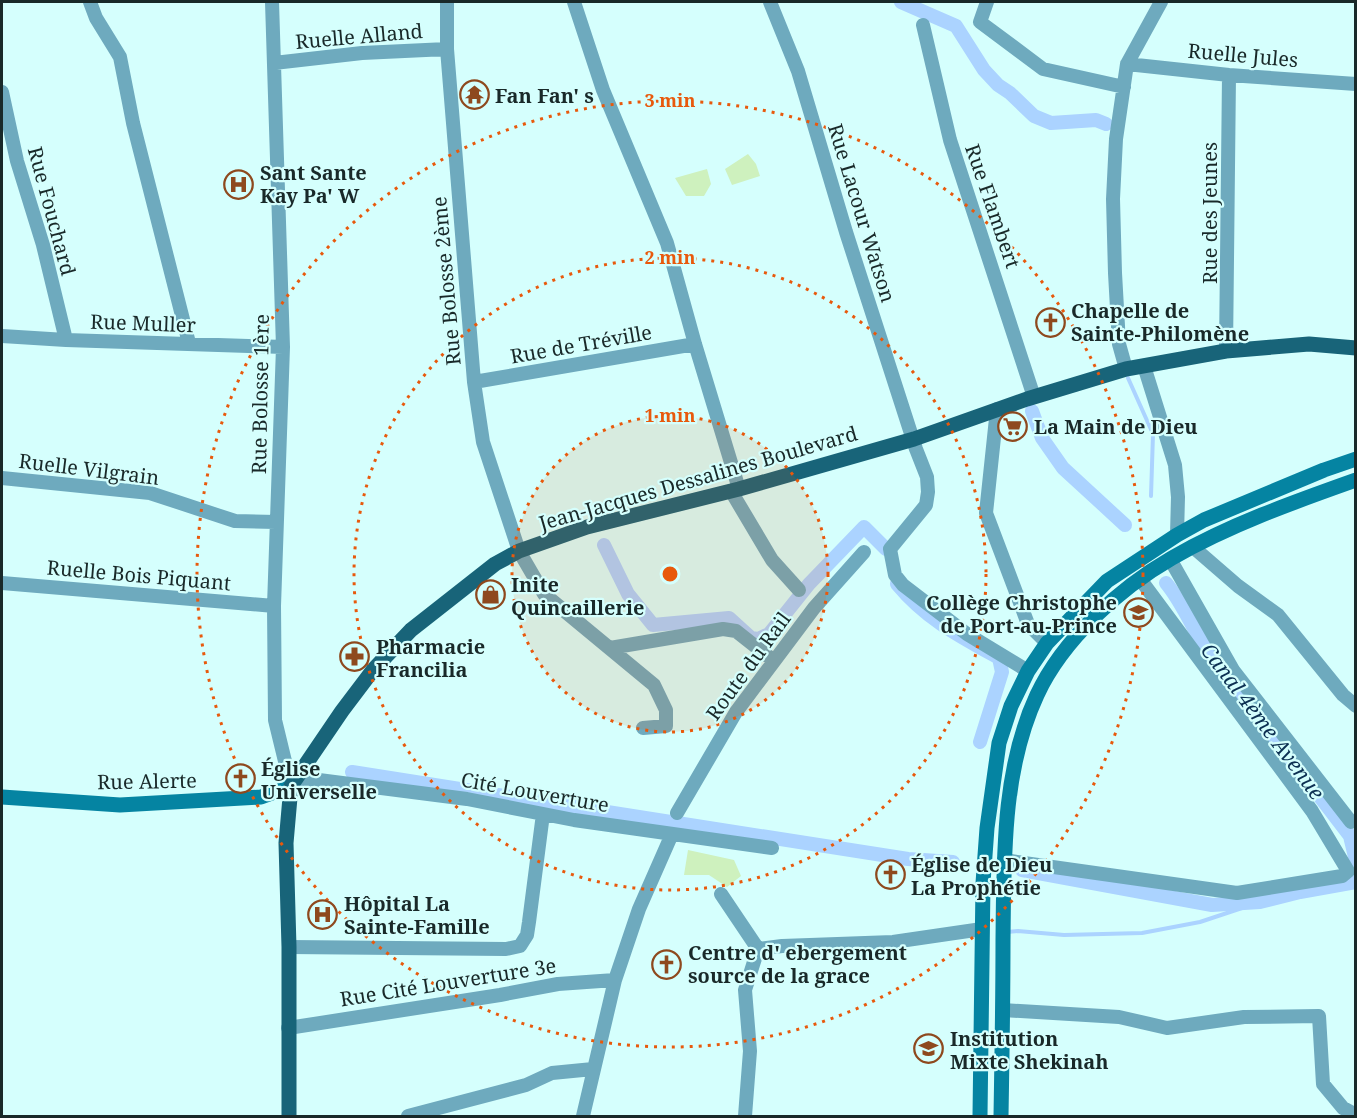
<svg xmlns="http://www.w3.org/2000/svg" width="1357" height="1118" viewBox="0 0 1357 1118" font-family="'Noto Serif',serif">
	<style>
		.green { fill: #cef1be }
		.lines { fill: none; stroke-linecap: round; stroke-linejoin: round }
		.stream { stroke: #abd3ff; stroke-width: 4 }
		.canal { stroke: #abd3ff; stroke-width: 14 }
		.street { stroke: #6eaabe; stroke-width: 14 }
		.secondary { stroke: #0584a2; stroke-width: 15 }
		.primary { stroke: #186479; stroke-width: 15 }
		.ring { fill: none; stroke: #e8590c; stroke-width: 3; stroke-dasharray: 3 6 }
		.labels { text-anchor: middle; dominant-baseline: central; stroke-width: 4.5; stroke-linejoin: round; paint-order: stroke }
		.street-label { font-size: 20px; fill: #192929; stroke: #d5fffd }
		.poi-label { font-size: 20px; font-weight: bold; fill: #192929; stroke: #d5fffd; text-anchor: start }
		.water-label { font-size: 21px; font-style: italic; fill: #0c3052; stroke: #d5fffd }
		.centre { fill: #e8590c; stroke: #d5fffd; stroke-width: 3 }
		.ring-label { font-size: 18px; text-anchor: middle; font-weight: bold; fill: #e8590c; stroke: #d5fffd; stroke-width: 4.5; stroke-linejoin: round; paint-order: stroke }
	</style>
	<rect width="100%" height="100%" fill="#d5fffd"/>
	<path class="green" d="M748 154 756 164 760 176 732 185 725 169Z
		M707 169 711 184 704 196H686L675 178Z
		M688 850 734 860 741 876 727 887 709 875H684Z"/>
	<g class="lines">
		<path class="stream" d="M1128 378 1153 434 1151 496
			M1350 836 1356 831
			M1007 932 1018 931 1064 935 1142 933 1200 922 1260 902"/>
		<path class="canal" d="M901 2 956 26 984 70 998 85 1010 93 1034 116 1051 123 1096 120 1106 124
			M1032 411 1042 438 1063 468 1125 525
			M604 545 628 594 653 625 729 618 751 638 758 639 769 634 809 584 864 527 886 549
			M1166 583C1182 602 1191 626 1205 647L1350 836 1356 861
			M897 584C926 619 959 636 999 658L1002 672 980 742
			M352 772 908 859 953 862
			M1022 870 1212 905 1260 902 1300 892 1356 882"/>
		<path class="street" d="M90 2 96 18 120 57 133 123 189 343
			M272 2 283 347 274 606 275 720 291 786 311 779 467 799 574 820 772 848
			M447 2V49L474 382 483 442 519 551 544 594 654 685 666 710V726L643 728
			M574 2 603 90 667 243 695 344 739 489
			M770 2 798 71 846 232 916 449 927 477 928 492 926 505 890 549 895 575 903 585 967 634 1028 671
			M987 2 980 22 1043 69 1124 87
			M923 25 950 140 1034 397
			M274 63 362 53 447 49
			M1127 64 1229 75 1356 84
			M2 92 17 161 43 245 66 340
			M2 336 66 340 283 347
			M1226 351 1229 75
			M1144 366 1175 465 1178 497 1177 535
			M1126 369 1119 344 1115 273 1113 199 1116 139 1127 64 1161 2
			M474 382 695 344
			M997 409 986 513 1028 624 1047 643
			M2 478 150 493 235 521 276 522
			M731 491 772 560 799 590
			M1193 547 1238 586 1278 615 1343 695 1356 706
			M1170 559 1233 670 1351 822
			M2 583 274 606
			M610 648 723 629 736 631 774 661
			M677 813 736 712 814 608 864 552
			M1004 860 1237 893 1342 876 1348 871 1312 811 1140 579
			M721 894 758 949
			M289 947 506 949 520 946 527 935 529 922 543 814
			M1003 1010 1119 1017 1167 1028 1244 1017 1319 1016 1323 1084 1343 1108 1356 1115
			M288 1028 500 995 558 984 615 980
			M408 1116 526 1085 552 1073 593 1069
			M583 1116 615 980 639 909 672 834
			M745 1116 750 1051 745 990 758 949 782 946 893 942 982 929"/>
		<path class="secondary" d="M2 797 120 805 261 797 291 786
			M980 1116 983 883 987 828 999 743 1011 706 1028 671 1047 643 1107 581 1177 535 1204 520 1324 470 1356 459
			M1001 1116C1002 1058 1003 999 1003 940 1004 858 1002 770 1037 695 1063 639 1120 588 1172 558 1229 525 1294 502 1356 480"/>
		<path class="primary" d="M289 1116V947L286 843 291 786 342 711 373 670 411 630 495 564 519 551 587 527 739 489 914 439 1027 399 1126 369 1226 351 1309 344 1356 348"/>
	</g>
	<circle cx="670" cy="574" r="158" fill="#e8590c" fill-opacity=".12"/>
	<g class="ring">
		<circle cx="670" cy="574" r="158"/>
		<circle cx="670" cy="574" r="316"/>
		<circle cx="670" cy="574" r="473"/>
	</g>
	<defs>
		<symbol id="temple-ring" viewBox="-11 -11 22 22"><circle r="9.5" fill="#d5fffd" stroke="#8e491e" stroke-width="1.5"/><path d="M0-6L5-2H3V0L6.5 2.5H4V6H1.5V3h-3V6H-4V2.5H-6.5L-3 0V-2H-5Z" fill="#8e491e"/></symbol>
		<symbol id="hospital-ring" viewBox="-11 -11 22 22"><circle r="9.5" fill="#d5fffd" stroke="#8e491e" stroke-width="1.5"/><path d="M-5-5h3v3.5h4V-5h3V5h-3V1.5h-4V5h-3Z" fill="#8e491e"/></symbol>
		<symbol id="church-ring" viewBox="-11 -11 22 22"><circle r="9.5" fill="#d5fffd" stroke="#8e491e" stroke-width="1.5"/><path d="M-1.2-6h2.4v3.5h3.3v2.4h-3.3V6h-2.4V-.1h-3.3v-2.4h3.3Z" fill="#8e491e"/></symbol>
		<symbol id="supermarket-ring" viewBox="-11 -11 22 22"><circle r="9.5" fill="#d5fffd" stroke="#8e491e" stroke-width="1.5"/><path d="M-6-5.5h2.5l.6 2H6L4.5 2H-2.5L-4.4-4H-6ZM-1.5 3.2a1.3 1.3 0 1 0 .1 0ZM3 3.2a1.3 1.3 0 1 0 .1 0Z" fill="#8e491e"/></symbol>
		<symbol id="shop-ring" viewBox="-11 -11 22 22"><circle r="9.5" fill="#d5fffd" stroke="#8e491e" stroke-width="1.5"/><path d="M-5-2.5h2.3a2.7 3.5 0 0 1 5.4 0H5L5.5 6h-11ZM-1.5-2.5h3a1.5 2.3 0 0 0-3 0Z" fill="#8e491e"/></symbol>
		<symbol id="school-ring" viewBox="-11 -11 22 22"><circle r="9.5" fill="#d5fffd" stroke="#8e491e" stroke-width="1.5"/><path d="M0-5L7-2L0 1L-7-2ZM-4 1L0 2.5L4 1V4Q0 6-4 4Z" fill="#8e491e"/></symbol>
		<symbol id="pharmacy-ring" viewBox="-11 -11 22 22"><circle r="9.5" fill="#d5fffd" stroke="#8e491e" stroke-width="1.5"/><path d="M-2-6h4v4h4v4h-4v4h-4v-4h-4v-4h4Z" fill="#8e491e"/></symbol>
	</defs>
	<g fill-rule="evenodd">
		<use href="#temple-ring" x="458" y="78" width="33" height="33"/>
		<use href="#hospital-ring" x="222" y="168" width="33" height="33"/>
		<use href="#church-ring" x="1034" y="306" width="33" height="33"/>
		<use href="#supermarket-ring" x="996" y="410" width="33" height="33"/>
		<use href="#shop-ring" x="474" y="578" width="33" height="33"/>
		<use href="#school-ring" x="1122" y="596" width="33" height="33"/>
		<use href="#pharmacy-ring" x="338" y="640" width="33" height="33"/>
		<use href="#church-ring" x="224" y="762" width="33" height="33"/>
		<use href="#church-ring" x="874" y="858" width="33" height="33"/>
		<use href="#hospital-ring" x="306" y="898" width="33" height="33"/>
		<use href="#church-ring" x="650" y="948" width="33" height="33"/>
		<use href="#school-ring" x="912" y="1032" width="33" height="33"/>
	</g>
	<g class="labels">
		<g class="street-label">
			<text transform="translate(359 36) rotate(-5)">Ruelle Alland</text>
			<text transform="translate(1243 55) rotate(5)">Ruelle Jules</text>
			<text transform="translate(993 206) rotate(71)">Rue Flambert</text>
			<text transform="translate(52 211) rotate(75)">Rue Fouchard</text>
			<text transform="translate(862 213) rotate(73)">Rue Lacour Watson</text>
			<text transform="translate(1209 213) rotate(-90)">Rue des Jeunes</text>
			<text transform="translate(446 281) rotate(-95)">Rue Bolosse 2ème</text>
			<text transform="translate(143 323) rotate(2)">Rue Muller</text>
			<text transform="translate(581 344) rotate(-10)">Rue de Tréville</text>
			<text transform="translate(260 394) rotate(-89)">Rue Bolosse 1ère</text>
			<text transform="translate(89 469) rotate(7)">Ruelle Vilgrain</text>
			<text transform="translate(698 478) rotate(-16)">Jean-Jacques Dessalines Boulevard</text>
			<text transform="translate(139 575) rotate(5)">Ruelle Bois Piquant</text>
			<text transform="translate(748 666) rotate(-54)">Route du Rail</text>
			<text transform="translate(147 781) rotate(-1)">Rue Alerte</text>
			<text transform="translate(535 792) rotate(10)">Cité Louverture</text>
			<text transform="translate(448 982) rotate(-9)">Rue Cité Louverture 3e</text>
		</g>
		<g class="poi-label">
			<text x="495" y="95">Fan Fan' s</text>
			<text x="260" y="172">Sant Sante<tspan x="260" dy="23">Kay Pa' W</tspan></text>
			<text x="1071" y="310">Chapelle de<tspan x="1071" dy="23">Sainte-Philomène</tspan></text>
			<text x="1034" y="426">La Main de Dieu</text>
			<text x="511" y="584">Inite<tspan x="511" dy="23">Quincaillerie</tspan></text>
			<text x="1117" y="602" text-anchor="end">Collège Christophe<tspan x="1117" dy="23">de Port-au-Prince</tspan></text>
			<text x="376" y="646">Pharmacie<tspan x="376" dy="23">Francilia</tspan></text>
			<text x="261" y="768">Église<tspan x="261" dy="23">Universelle</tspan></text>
			<text x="911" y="864">Église de Dieu<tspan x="911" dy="23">La Prophétie</tspan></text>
			<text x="344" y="903">Hôpital La<tspan x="344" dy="23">Sainte-Famille</tspan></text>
			<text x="688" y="952">Centre d' ebergement<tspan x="688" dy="23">source de la grace</tspan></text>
			<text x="950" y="1038">Institution<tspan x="950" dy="23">Mixte Shekinah</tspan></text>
		</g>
		<g class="water-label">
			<text transform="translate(1263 721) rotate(53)">Canal 4ème Avenue</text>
		</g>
	</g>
	<circle cx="670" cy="574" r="9" class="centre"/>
	<g class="ring-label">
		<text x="670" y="107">3 min</text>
		<text x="670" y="264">2 min</text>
		<text x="670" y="422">1 min</text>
	</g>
	<rect width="1357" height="1118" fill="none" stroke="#192929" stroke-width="6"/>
</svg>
